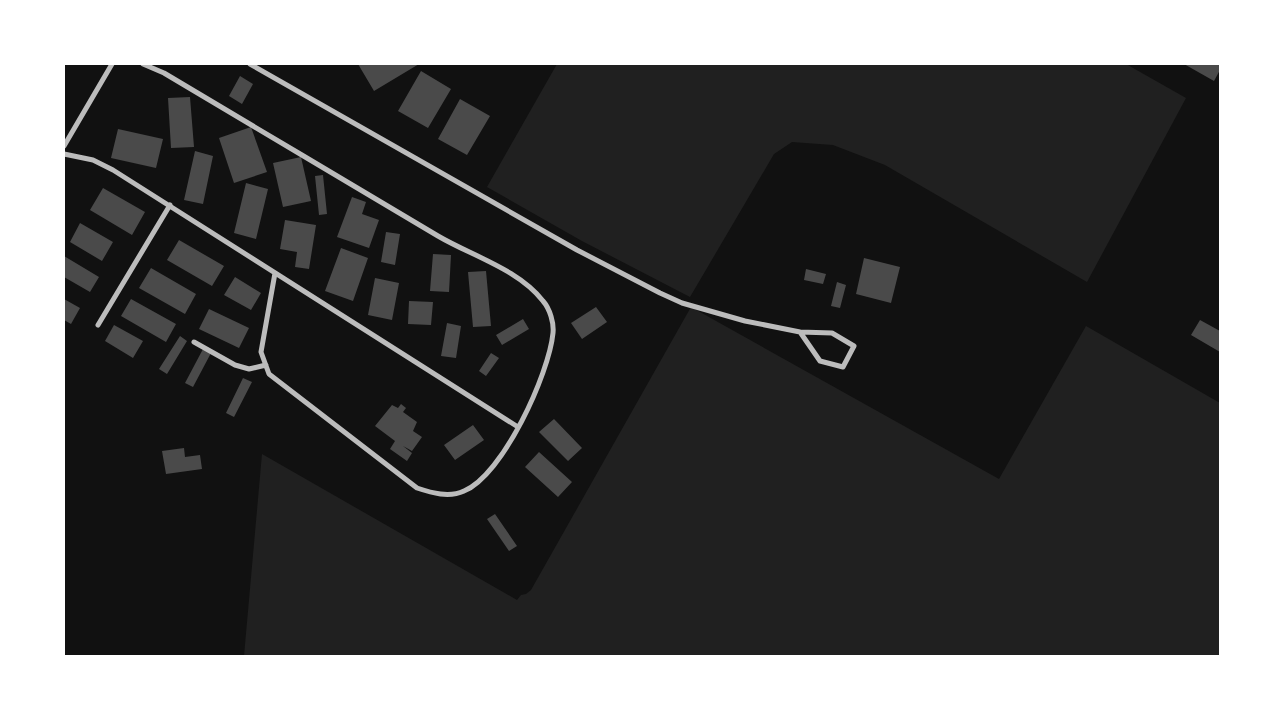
<svg xmlns="http://www.w3.org/2000/svg" width="1284" height="720" viewBox="0 0 1284 720" font-family="'Titillium Web',sans-serif">
	<style>
		.green { fill: #202020 }
		.building { fill: #4a4a4a }
		.lines { fill: none; stroke-linecap: round; stroke-linejoin: round }
		.minor { stroke: #bcbcbc; stroke-width: 5 }
	</style>
	<rect width="100%" height="100%" fill="#111"/>
	<path class="green" d="M557 64H1126L1186 98 1087 282 885 165 833 145 792 142 774 154 690 297 582 241 487 187Z
		M691 307 999 479 1086 326 1220 403V656H244L262 454 517 600 521 595 526 594 531 590Z"/>
	<path class="building" d="M358 64H419L374 91Z
		M1184 64H1220V70L1214 81Z
		M421 71 451 89 428 128 398 111Z
		M240 76 253 84 242 104 229 96Z
		M190 97 194 147 171 148 168 98Z
		M460 99 490 116 467 155 438 139Z
		M251 127 267 172 234 183 219 138Z
		M118 129 163 139 156 168 111 158Z
		M195 151 213 156 203 204 184 200Z
		M301 157 311 201 283 207 273 163Z
		M323 175 327 214 319 215 315 176Z
		M246 183 268 189 256 239 234 233Z
		M103 188 145 212 132 235 90 210Z
		M352 197 366 202 362 214 379 220 369 248 337 237Z
		M285 220 316 225 309 269 295 267 297 252 280 249Z
		M80 223 113 242 102 261 70 242Z
		M386 232 400 234 395 265 381 262Z
		M179 240 224 266 212 286 167 260Z
		M341 248 368 258 353 301 325 291Z
		M433 254 451 255 449 292 430 291Z
		M64 256 99 277 90 292 64 277Z
		M864 258 900 267 891 303 856 294Z
		M151 268 196 294 185 314 139 288Z
		M806 269 826 274 823 284 804 280Z
		M486 271 491 326 473 327 468 272Z
		M235 277 261 293 251 310 224 295Z
		M375 278 399 283 392 320 368 315Z
		M837 282 846 285 840 308 831 306Z
		M64 299 80 308 71 324 64 320Z
		M131 299 176 324 166 342 121 316Z
		M409 301 433 302 431 325 408 324Z
		M596 307 607 322 582 339 571 323Z
		M209 309 249 328 239 348 199 329Z
		M523 319 529 329 502 345 496 335Z
		M1200 320 1220 331V352L1191 335Z
		M447 323 461 326 456 358 441 356Z
		M114 325 143 341 133 358 105 341Z
		M180 336 187 341 167 374 159 369Z
		M203 349 211 353 193 387 185 383Z
		M491 353 499 358 486 376 479 371Z
		M243 378 252 382 234 417 226 413Z
		M401 404 406 408 403 412 417 422 413 431 422 437 412 451 403 446 412 453 407 461 390 449 395 441 375 426 392 405 398 408Z
		M554 419 582 448 568 461 539 432Z
		M473 425 484 440 455 460 444 445Z
		M184 448 185 457 200 455 202 469 166 474 162 451Z
		M539 452 572 482 558 497 525 467Z
		M495 514 517 546 509 551 487 519Z"/>
	<g class="lines">
		<path class="minor" d="M143 64 164 73C256 127 346 182 438 236 472 256 518 269 543 301 550 309 554 323 553 333 549 374 503 475 464 491 449 498 432 493 417 488L269 374 261 352 275 273
			M250 64 577 250 660 293 682 303 745 321 800 332
			M64 146 112 64
			M64 154 93 160 113 170 518 427
			M98 325 170 205
			M800 332 832 333 854 346 843 367 820 361Z
			M194 342 235 365 249 369 266 365"/>
	</g>
	<rect width="1284" height="720" fill="none" stroke="#ffffff" stroke-width="130"/>
</svg>
